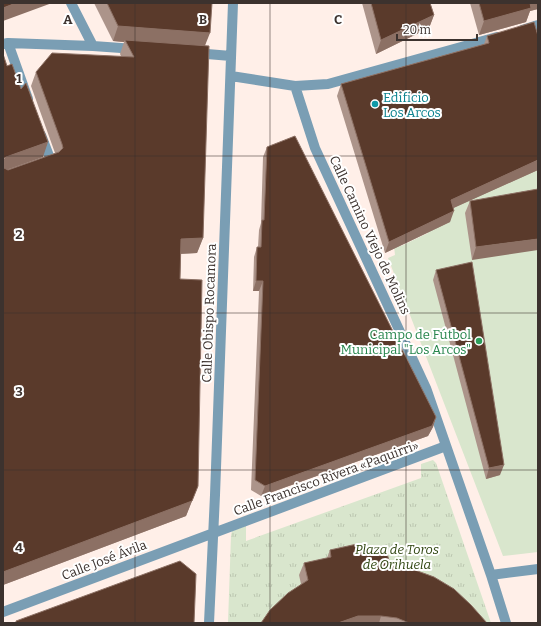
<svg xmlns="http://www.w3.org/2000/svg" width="541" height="626" viewBox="0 0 541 626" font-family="Bitter,serif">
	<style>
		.park { fill: url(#park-tufts) }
		.garden { fill: #d9e6cd }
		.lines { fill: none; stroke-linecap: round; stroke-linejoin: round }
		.minor { stroke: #7a9eb4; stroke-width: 10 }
		.wall { fill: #ac948a }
		.shaded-wall { fill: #8c7064 }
		.building { fill: #5a3a2b; stroke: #8c7064 }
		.grid { fill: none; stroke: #3c322e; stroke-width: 1; stroke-opacity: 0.55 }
		.culture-dot { fill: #0f9aa8; stroke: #fff; stroke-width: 1.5 }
		.leisure-dot { fill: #2e9e5b; stroke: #fff; stroke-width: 1.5 }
		.labels { text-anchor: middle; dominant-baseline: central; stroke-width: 4; stroke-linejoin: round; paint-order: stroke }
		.culture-label { font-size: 13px; fill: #0d838f; stroke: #fff; text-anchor: start }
		.street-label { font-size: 13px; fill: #3c322e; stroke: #fff }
		.leisure-label { font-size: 13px; fill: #27864d; stroke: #fff; text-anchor: end }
		.park-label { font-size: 13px; font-style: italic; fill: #2f450f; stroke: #fff }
		.grid-label { font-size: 13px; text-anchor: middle; font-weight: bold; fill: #3c322e; stroke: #fff; stroke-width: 4; stroke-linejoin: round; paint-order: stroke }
	</style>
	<defs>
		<pattern id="park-tufts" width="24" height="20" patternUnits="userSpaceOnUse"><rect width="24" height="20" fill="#d9e6cd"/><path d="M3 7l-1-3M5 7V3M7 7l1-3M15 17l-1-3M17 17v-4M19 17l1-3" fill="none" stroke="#bbc6b0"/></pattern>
	</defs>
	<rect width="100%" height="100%" fill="#ffefe8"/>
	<path class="park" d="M433 460 436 463 491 623H228L231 535 232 531 246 526V541L421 478V464Z"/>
	<path class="garden" d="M538 169V552L503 556 388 258 395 255 394 246H401L428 233 422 221Z"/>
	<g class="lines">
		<path class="minor" d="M71 3 93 46
			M522 30 538 25
			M8 43 28 99
			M3 44 8 43 93 46 135 49
			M195 53 231 56
			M231 76 295 86 328 84 497 37
			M295 86 315 148 426 388 491 575 506 623
			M41 135 51 161 42 164
			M491 575 538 569
			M3 612 446 446
			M209 623 215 495 233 3"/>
	</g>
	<path class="wall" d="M94 3H212L205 45 203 238 197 253 181 254 180 279 198 486 186 516 3 585 7 66 43 157 8 170 55 153 31 86 36 72 121 56 120 54 124 42 113 41Z
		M362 3H430L434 15 429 28 376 54Z
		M470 3H538V9L530 11 526 22 479 35Z
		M487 36 538 170 453 208 450 222 385 253 337 96 341 84 484 44Z
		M267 147 436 417 433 427 428 436 261 496 251 490 259 291H253L254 257 257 247H258L259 230 261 223 263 157Z
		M538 189 472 260 465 213 470 201Z
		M436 270 500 475 486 479 433 280Z
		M330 550 359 552 390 564 487 623H261L301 584 299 575 304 563 327 558Z"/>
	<path class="shaded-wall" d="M16 3H52L3 21V8Z
		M527 3H538V9L530 11 526 22 479 35 484 21Z
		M434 15 429 28 376 54 381 40Z
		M118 26 210 33 204 48 125 40 124 42 113 41Z
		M48 142 43 157 3 171V160L6 157Z
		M538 160V170L447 211 451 200Z
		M454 211 450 222 385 253 389 242Z
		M203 238 197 253 176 254 181 239Z
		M538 239V250L472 260 476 247Z
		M256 281H263L259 291H253Z
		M436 417 433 427 428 436 261 496 265 486Z
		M504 465 500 475 486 479 489 468Z
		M198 486 186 516 3 585V572Z
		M358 616H381L379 623H338Z"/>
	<path class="building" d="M3 3H16L3 8Z
		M107 3H212L210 33 118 26Z
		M371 3H430L434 15 381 40Z
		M479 3H530L531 8 484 21Z
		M534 22 538 36V160L451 200 454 211 389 242 341 84 489 43 487 36Z
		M125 40 209 46 203 238 181 239 180 279 202 280 198 486 192 501 3 572V166L4 168 8 170 59 152 63 148 62 144 36 72 52 53 134 57Z
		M3 54 7 66 12 64 21 89 26 83 48 142 6 157 3 159V161Z
		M295 136 436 417 432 426 265 486 255 480 263 281H256L257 247H261L262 220H264L267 147Z
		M538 189V239L476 247 470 201Z
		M472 262 504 465 489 468 436 270Z
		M357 544 359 552 385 546 390 564 412 569 434 577 454 589 471 605 487 623H409L397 618 381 616H358L338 623H261L270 610 288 593 308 580 304 563 331 557 330 550Z
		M180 561 196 574 194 623H16V621Z"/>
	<path class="grid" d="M135 3V623M270 3V623M406 3V623M3 156H538M3 313H538M3 470H538"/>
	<circle class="culture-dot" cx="375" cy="104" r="4"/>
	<circle class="leisure-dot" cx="479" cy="341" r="4"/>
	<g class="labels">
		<g class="culture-label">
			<text x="383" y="97">Edificio<tspan x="383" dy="15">Los Arcos</tspan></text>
		</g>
		<g class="street-label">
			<text transform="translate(370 235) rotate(65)">Calle Camino Viejo de Molins</text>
			<text transform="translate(209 313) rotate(-88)">Calle Obispo Rocamora</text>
			<text transform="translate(326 478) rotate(-20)">Calle Francisco Rivera «Paquirri»</text>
			<text transform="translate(104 560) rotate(-21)">Calle José Ávila</text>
		</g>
		<g class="leisure-label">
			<text x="471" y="334">Campo de Fútbol<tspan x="471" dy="15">Municipal "Los Arcos"</tspan></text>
		</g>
		<g class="park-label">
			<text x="397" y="549">Plaza de Toros<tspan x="397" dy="15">de Orihuela</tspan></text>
		</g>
	</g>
	<g class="grid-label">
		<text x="68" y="24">A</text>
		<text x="203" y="24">B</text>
		<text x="338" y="24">C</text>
		<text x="19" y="83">1</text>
		<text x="19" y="239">2</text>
		<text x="19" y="396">3</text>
		<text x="19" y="552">4</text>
	</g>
	<rect width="541" height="626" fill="none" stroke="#3c322e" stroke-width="8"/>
	<path d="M397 34v6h80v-6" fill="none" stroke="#3c322e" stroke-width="2"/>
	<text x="403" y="34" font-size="12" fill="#3c322e" stroke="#ffffff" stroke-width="3" paint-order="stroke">20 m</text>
</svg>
